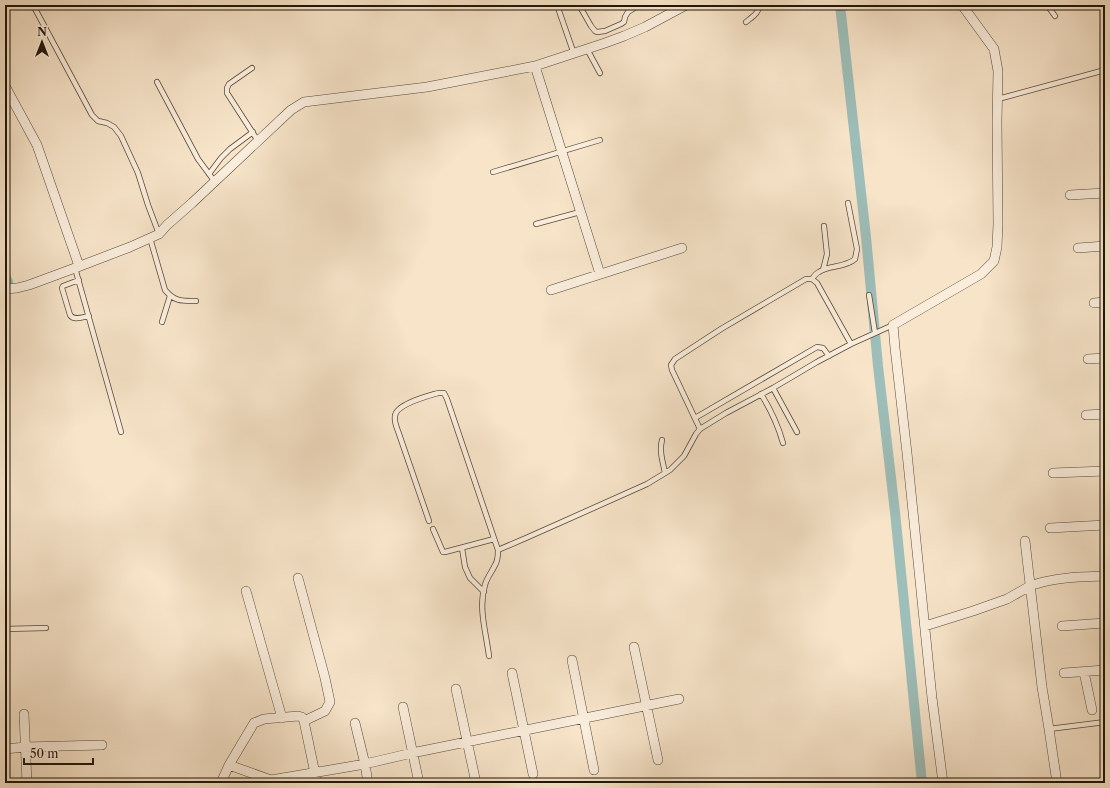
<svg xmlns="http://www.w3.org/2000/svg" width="1110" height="788" viewBox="0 0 1110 788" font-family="'Libre Caslon Text',serif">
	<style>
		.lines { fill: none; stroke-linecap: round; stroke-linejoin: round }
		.canal { stroke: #9dbeb9; stroke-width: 10 }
		.lane-casing { stroke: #564939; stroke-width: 6 }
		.street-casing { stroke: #564939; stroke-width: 10 }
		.lane { stroke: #faeddc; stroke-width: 4.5 }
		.street { stroke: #faeddc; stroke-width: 9 }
	</style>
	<rect width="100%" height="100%" fill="#f7e4c9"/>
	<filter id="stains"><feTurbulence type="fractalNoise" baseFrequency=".005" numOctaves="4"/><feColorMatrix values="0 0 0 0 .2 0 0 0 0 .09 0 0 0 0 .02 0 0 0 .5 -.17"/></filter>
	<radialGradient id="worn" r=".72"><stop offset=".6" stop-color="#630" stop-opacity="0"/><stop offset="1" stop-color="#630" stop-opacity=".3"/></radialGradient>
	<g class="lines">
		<path class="canal" d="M840 5 866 237 878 366 895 512 922 783
			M5 275 8 282"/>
		<defs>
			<path id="lane" d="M33 5 92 115 98 121 107 123 114 127 121 136 138 173 148 205 159 234
				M557 5 574 54
				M579 5 591 26 595 31 597 32 605 31 621 24 624 22 625 17 628 12 639 5
				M1047 5 1055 16
				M746 22C752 17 759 13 760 5
				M587 49 600 73
				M252 68 229 84 227 88V93L258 141
				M157 82 198 159 215 182
				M998 99 1105 70
				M493 172 600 140
				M209 174 221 158 230 149 253 132
				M536 224 580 212
				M150 238 165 290C175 302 182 301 196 301
				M5 253V252
				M75 268 121 432
				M823 270 827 254 824 226
				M812 279C814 276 816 273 819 272 829 265 845 268 855 259L857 249 848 203
				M79 280 63 286 62 288 70 315C74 321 83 317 89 316
				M869 295 875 333
				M162 322 170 296
				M773 388 797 432
				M761 394C771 410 778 425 783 443
				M695 418 817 347 823 348 829 356
				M700 429 672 370 671 365 675 359 721 329 806 279H812L817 283 851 344
				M662 440C659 452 663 462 665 473
				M429 521 398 431C396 426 394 421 395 416 396 404 428 396 438 393H444L447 399 498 550C498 555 498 561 495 565 492 572 487 577 485 585 478 608 486 632 489 656
				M433 529 443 552H445L494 539
				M462 548 465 567 470 578 484 592
				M498 550 526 538 562 522 647 484 670 470 684 456 696 434 700 429 726 413 773 388 817 362 851 344 893 325
				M5 629 46 628
				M1049 729 1105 722"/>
			<path id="street" d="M535 66 600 274
				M5 86 37 145 79 266
				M1070 195 1105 193
				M1078 248 1105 246
				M5 289 17 288 29 285 75 268 130 247 159 234 167 225 192 203 291 110 304 102 427 87 535 66 605 43 624 36 645 27 686 5
				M551 290 682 248
				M1094 303 1105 302
				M1088 359 1105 358
				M1086 415 1105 414
				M1053 473 1105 471
				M1050 528 1105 525
				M1025 541 1042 687 1049 729 1057 783
				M298 578 325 678 330 702 325 711 304 721
				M1036 584C1059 577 1081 577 1105 576
				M246 591 282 718
				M925 626 973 611 1007 599 1030 586
				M1062 626 1105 623
				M634 647 658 760
				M572 660 594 770
				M1084 672 1092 710
				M512 673 533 774
				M1064 673 1105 670
				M456 689 476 783
				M403 707 419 783
				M24 714 27 783
				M355 723 365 764 368 783
				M5 749 25 747 102 745
				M229 765 271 780 365 764 412 753 679 699
				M221 783 229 765 254 723 264 719 298 716 302 717 304 721 317 783
				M943 783 932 698 907 453 895 348 893 325 981 274 994 261 997 247 998 224 997 122 998 71 994 49 962 5"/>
		</defs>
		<use href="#lane" class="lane-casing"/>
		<use href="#street" class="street-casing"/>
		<use href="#lane" class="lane"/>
		<use href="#street" class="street"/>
	</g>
	<rect width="1110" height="788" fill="none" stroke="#f7e4c9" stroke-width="20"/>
	<rect x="6" y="6" width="1098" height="776" fill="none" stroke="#201509" stroke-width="2"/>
	<rect x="10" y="10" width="1090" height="768" fill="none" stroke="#201509"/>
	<g transform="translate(42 42)" stroke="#faeddc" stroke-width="3" paint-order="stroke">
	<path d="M0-3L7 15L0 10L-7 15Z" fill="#201509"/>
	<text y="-6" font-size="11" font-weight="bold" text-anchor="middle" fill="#201509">N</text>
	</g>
	<path d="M24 758v6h69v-6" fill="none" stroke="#201509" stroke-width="2"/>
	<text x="30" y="758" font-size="12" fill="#201509" stroke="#faeddc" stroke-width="3" paint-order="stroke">50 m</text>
	<rect width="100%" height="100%" filter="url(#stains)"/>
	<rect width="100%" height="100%" fill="url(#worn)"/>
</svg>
